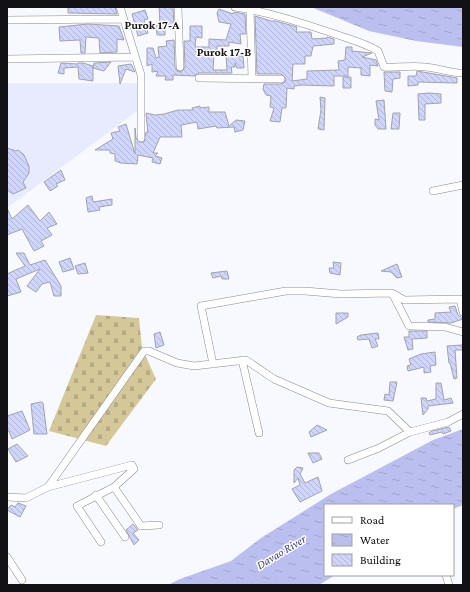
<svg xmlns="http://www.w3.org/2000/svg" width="470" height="592" viewBox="0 0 470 592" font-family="'Crimson Pro',serif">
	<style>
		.built { fill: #e8ebfe }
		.cemetery { fill: url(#cemetery-stones) }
		.water { fill: url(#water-ripples) }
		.building { fill: url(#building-back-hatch); stroke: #a0a2ad }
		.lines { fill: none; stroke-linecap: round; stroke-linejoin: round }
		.minor-casing { stroke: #888994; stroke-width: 8 }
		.minor { stroke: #fff; stroke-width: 7 }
		.labels { text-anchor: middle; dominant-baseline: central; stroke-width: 3; stroke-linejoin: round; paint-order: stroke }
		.neighbourhood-label { font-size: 12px; font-weight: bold; fill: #121216; stroke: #fff }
		.water-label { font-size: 12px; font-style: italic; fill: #3d3f7a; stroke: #fff }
	</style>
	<defs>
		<pattern id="cemetery-stones" width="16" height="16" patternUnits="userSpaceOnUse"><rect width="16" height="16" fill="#d5c898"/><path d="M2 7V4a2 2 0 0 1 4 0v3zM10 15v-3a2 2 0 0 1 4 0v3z" fill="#b6ab82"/></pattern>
		<pattern id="water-ripples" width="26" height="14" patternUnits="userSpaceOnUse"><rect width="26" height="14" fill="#babff0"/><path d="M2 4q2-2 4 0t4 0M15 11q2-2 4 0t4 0" fill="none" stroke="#9fa3cd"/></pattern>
		<pattern id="building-back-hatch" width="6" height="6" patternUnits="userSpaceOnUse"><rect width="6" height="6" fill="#d0d5fd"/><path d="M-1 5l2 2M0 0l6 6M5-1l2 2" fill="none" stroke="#b2b6d8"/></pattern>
	</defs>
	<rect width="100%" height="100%" fill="#f8f9fe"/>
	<path class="built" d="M7 83H137V111L7 208Z"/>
	<path class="cemetery" d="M96 315 139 318 142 348 156 379 106 446 49 431Z"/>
	<path class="water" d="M311 7H463V47L416 41 369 31Z
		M463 429V505L453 509V505H325V575H335L319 585H168L180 579 231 561 261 538 331 494 433 440Z"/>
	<path class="building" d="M68 7H115L117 14 68 13Z
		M159 7H173L174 26H165V35H157L156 25 160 24Z
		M219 9 233 14 234 12 245 14 246 34H240L241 44 229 42V46H217V54H214L213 70H227L226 56H243L244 68H237L235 63V67H231L232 73H199L194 76 173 75V80H165L166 76H156L158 71 152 72V64L147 66V48H153L156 58 159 57 158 47 167 46 166 41 174 40 175 68 178 72 182 71 185 67 184 41H190V26H202V38L196 37 195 47H209V39L226 40 231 24 219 22 217 13Z
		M145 10 148 19 144 20 148 33 138 36 132 14Z
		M255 16 271 21H276L297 27 296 32H311L312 39 327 38V37L334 39V44L313 46 311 56H305V64H293L292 81 307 79V71L339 70 338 61 345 60 346 47H352V51L372 53 362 57 376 60 378 66 370 65V76L361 75V68L348 67V76H334V86L302 85 294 86V89L287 88 286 108H282L280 122 270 121 274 108 270 107 271 96 266 95 263 89 264 84H281L285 82 286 79 281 74H257Z
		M88 24 119 26 124 40 117 39V52L100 53 99 38 86 37 85 53H81L80 40 60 41 59 27Z
		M111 62 104 71 93 68 94 63Z
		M61 63 78 64V63H83L93 66V81L79 79 78 67 64 68V74L58 73Z
		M131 64 135 72 126 69 120 84 118 66Z
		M417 71 457 78V83L418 82V85L408 86V76H416Z
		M384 72H400V78L393 79 392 92 385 91Z
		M343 77H351V88H343Z
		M429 93 441 94V103L425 104V120H419L418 94Z
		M320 97 325 98 324 130 318 129 321 110Z
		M384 100 386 129H378L375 125V119L379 120 376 101Z
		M200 106V108L209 107V112H225L229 126 236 120 245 121 243 130 235 132 234 127 217 128 216 126 198 129 197 122 181 125 182 137H160L153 153H158L155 156 162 158 160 164 152 162 153 158 138 155 137 164 121 163 115 161V154L110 153V150H95L113 139 111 133 120 131 118 127 126 124 135 154V128L136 138 139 142H144L146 132 148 133 146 113 155 115 164 114 178 110H193L192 108Z
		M393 113H400L399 129H391Z
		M7 148 16 151 18 150 24 155 29 166V173L23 182 26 188 13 194 7 190Z
		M61 170 65 180 56 184 58 186 50 191 44 182Z
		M92 196 93 202 112 199V205L99 207 100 210 88 212 86 198Z
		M28 205 40 221 49 212 57 224 47 228 52 235 41 241 44 246 34 251 22 229 7 235V208L12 219Z
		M16 253H24L30 265 45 260 61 286V296H54L50 282 42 284 36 292 27 286 40 269 16 279 21 292 7 296V274L25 266Z
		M70 258 74 269 63 272 59 262Z
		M333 262 341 263 340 275 330 273 329 268H334Z
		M85 263 88 273 78 274 75 266Z
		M397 264 402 277 397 278 391 272 381 271Z
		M227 271 229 279H222L221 276 213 278 211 273Z
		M455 306 458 315 463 319 451 323 428 322V320L435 319V313L451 312 449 307Z
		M336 313H348V317L336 324Z
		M409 331H427V338L412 339 413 349 408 350 404 337H409Z
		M160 332 164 345 156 348 154 334Z
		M378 333 379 339H375L378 346 372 348 369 339 358 340 357 337 361 335Z
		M462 345 463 350H455L457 378 454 379 450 363H449L447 346Z
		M435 352 436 365 430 366 431 372 424 373V367L408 371 407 366 411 365 409 359 421 354Z
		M390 382H397L393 401 384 400 385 394 389 395Z
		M436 383H441L444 400 451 398 453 403 428 406V409L423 415 421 398H426L427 401 436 399Z
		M41 402 43 403 47 434H34L31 404Z
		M22 411 30 430 12 439 9 431 7 432V416Z
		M317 425 327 430 311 437 309 432Z
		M449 427 451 431 443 434 442 432 430 435 429 433 432 431Z
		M17 444 28 456 16 462 8 449Z
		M308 453H319L322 459 313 463Z
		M297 467 303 468 300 474 305 483 318 477 322 491 300 502 292 489 300 485 298 478 294 483V470Z
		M18 503 26 506 20 517 7 510 11 505 15 507Z
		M133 524 138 530 133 533 139 540 134 545 126 530Z"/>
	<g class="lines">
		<defs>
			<path id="minor" d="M120 7 141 75V138
				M178 7 180 67
				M235 7C269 12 302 23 335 34 349 39 365 43 378 51L384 67C397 68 412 65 425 67 439 68 450 73 463 73
				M250 9 252 79
				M7 20 123 19
				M7 59 135 57
				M199 78 281 79
				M433 191 463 185
				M394 294 404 300 460 299 463 312
				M242 360 259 433
				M213 364 201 306 286 291H305L341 294 392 293 409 326 445 327 463 332
				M348 460 379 448 410 432 448 422 463 414
				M48 487 144 351H149L177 363 194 366 246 360 274 379 329 403 388 411 410 432
				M114 487 141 526 159 525
				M96 495 125 537
				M7 497 26 498 48 487 132 465 134 469 114 487 77 506 101 542
				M7 557 22 580
				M446 575 449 585"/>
		</defs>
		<use href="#minor" class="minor-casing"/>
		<use href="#minor" class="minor"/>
	</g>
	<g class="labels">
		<g class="neighbourhood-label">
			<text x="152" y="25">Purok 17-A</text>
			<text x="224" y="52">Purok 17-B</text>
		</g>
		<g class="water-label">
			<text transform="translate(281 552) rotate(-31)">Davao River</text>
		</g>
	</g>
	<rect width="470" height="592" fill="none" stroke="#121216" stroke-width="16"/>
	<rect x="324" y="504" width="130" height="72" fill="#ffffff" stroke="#a0a0a2"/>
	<rect x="332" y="517" width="20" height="6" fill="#ffffff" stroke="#a0a0a2"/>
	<text x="360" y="524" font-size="12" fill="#121216">Road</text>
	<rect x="332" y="534" width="20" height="12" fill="url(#water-ripples)" stroke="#a0a0a2"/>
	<text x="360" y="544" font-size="12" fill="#121216">Water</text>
	<rect x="332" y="554" width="20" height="12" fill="url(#building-back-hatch)" stroke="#a0a0a2"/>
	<text x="360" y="564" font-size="12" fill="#121216">Building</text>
</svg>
